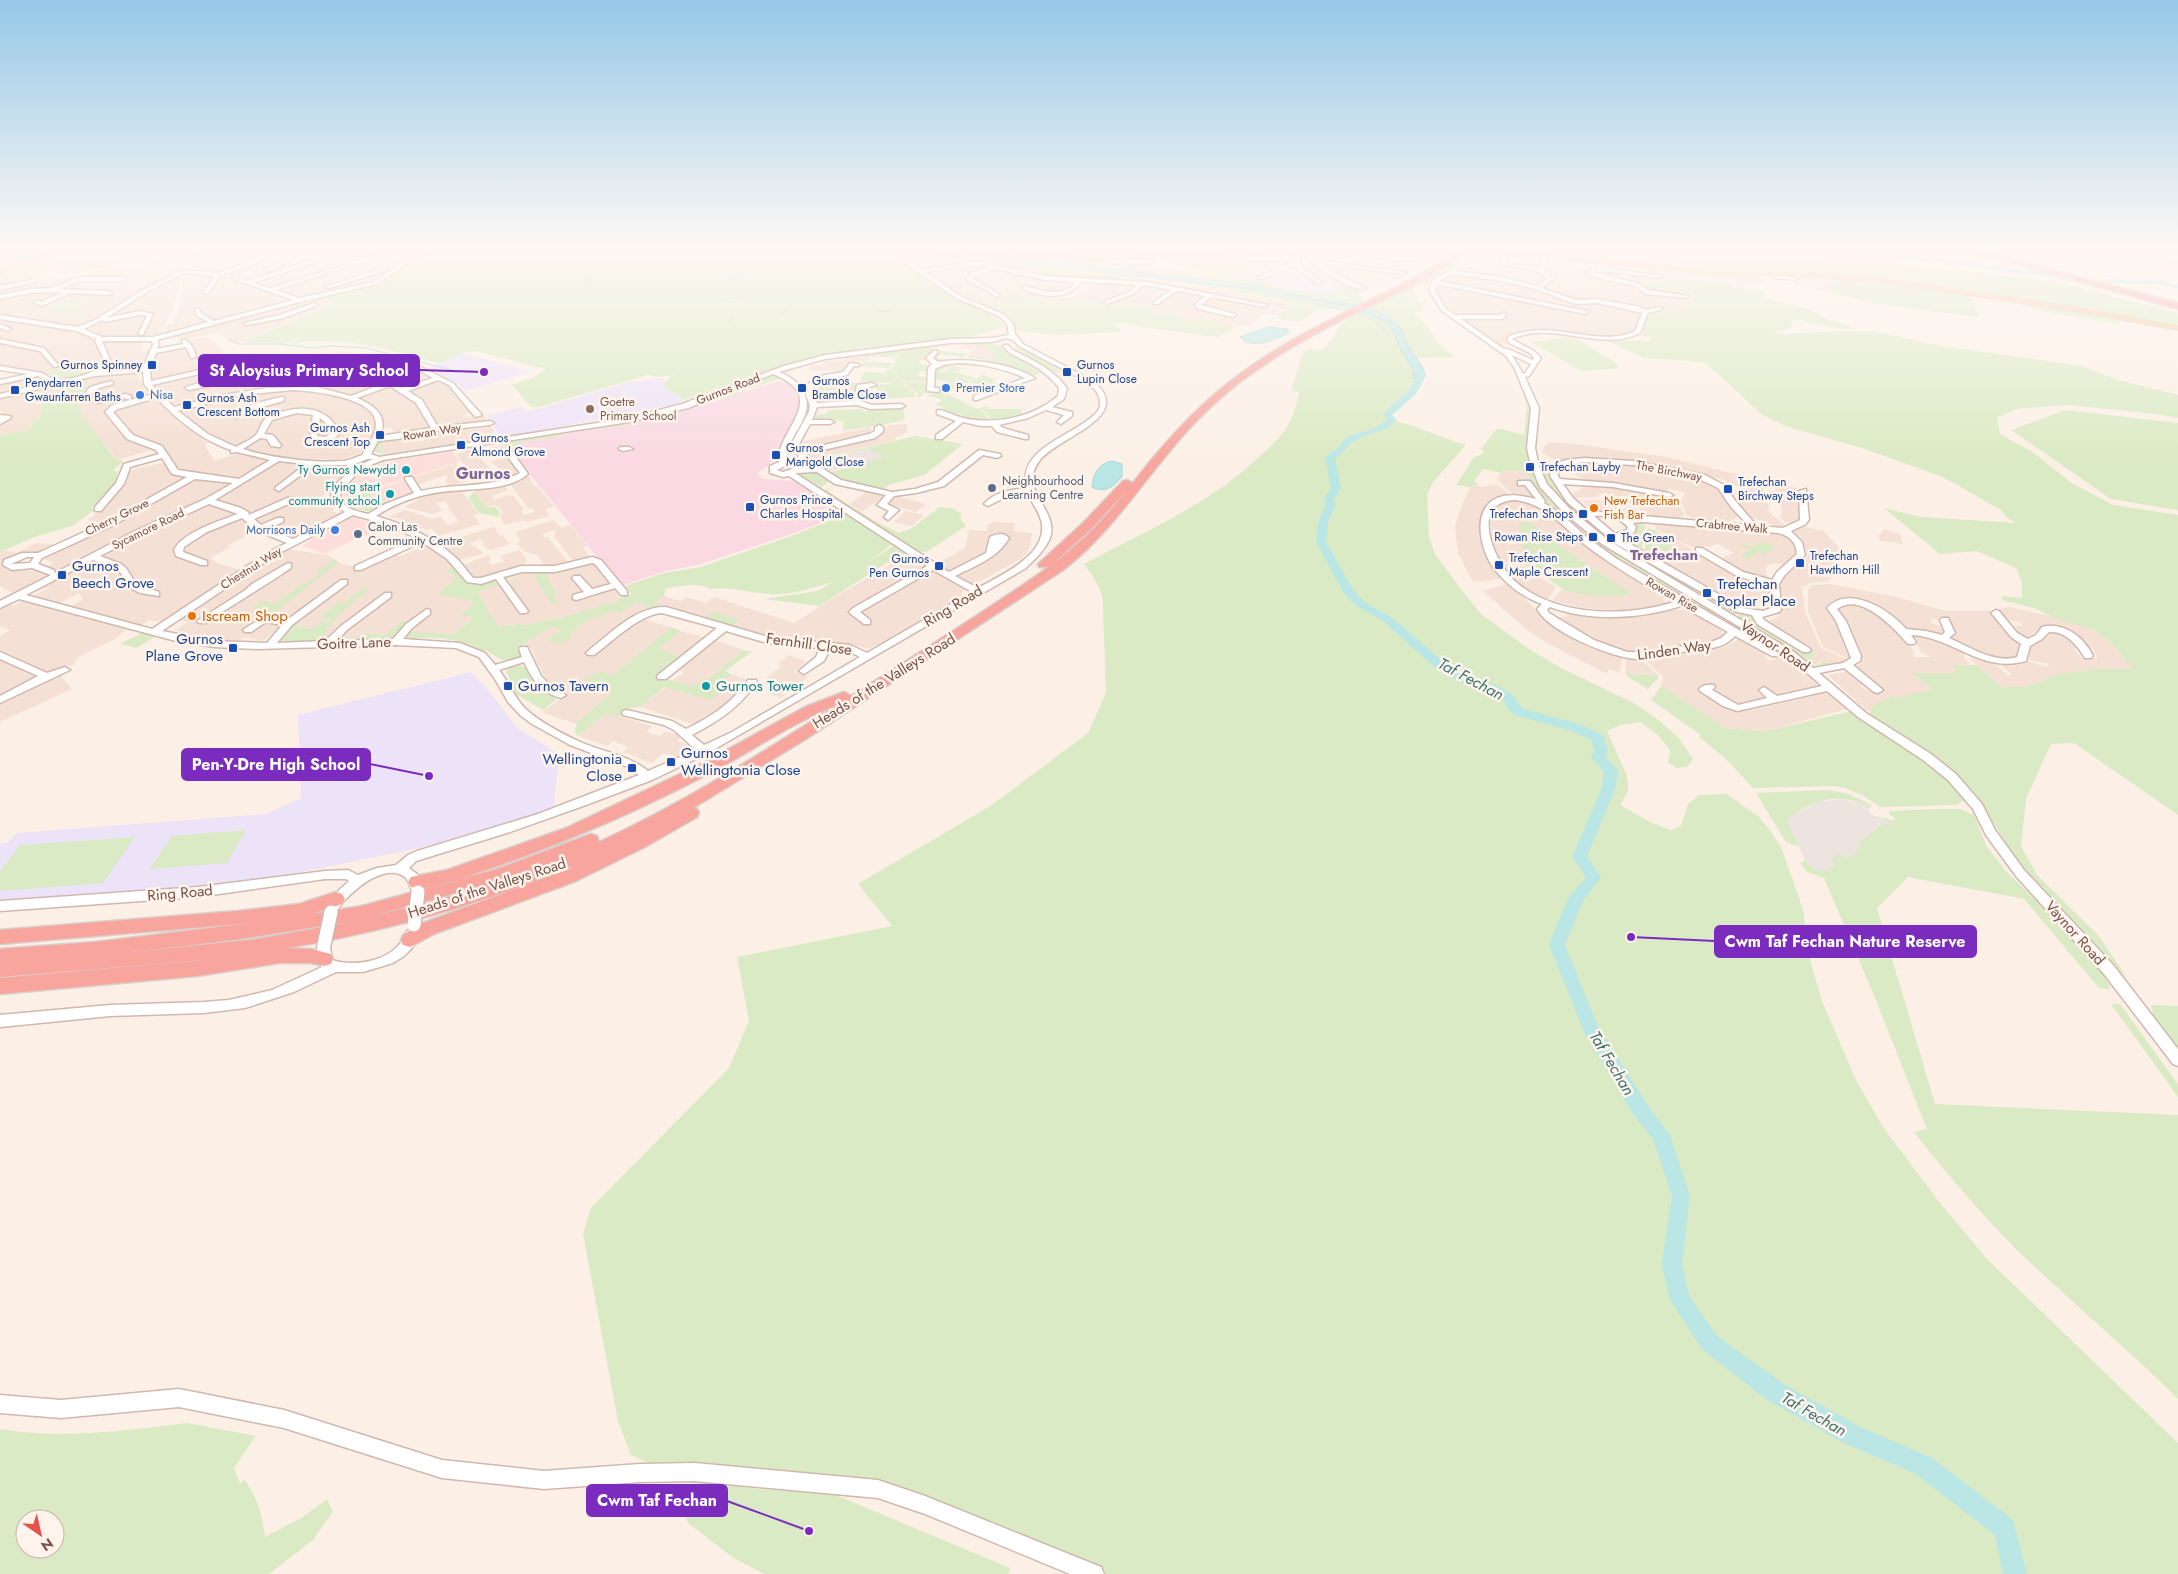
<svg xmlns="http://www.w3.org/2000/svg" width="2178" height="1574" viewBox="0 0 2178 1574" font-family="Jost,sans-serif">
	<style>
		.residential { fill: #f4e0d4 }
		.commercial { fill: #fddeda }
		.industrial { fill: #ede4e0 }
		.education { fill: #ede3f9 }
		.medical { fill: #fad9e3 }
		.green { fill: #daeac4; fill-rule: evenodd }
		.water { fill: #bae6e5; stroke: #a0d8d7 }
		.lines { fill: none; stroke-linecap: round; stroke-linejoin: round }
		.stream { stroke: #a0d8d7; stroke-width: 1 }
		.river { fill: #bae6e5; fill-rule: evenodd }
		.minor-casing { stroke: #d0b8ae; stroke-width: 3 }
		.major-casing { stroke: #d9cfcc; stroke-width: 2 }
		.highway-casing { stroke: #d9cfcc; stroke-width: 3 }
		.minor { fill: #fff; fill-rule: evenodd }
		.major { fill: #fbc89e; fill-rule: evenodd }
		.highway { fill: #f7a59d; fill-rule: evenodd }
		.minor-bridge-casing { stroke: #d0b8ae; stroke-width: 16; stroke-linecap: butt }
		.major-bridge-casing { stroke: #d9cfcc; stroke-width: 9; stroke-linecap: butt }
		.minor-bridge { stroke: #fff; stroke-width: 13 }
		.major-bridge { stroke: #fbc89e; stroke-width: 8 }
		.transit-dot { fill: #1a4fb4; stroke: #fff4ec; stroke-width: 2 }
		.shop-dot { fill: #3f7fe0; stroke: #fff4ec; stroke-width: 2 }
		.education-dot { fill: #8d6e63; stroke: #fff4ec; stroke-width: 2 }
		.culture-dot { fill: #0f9aa8; stroke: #fff4ec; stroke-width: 2 }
		.service-dot { fill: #5c6f8a; stroke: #fff4ec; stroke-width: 2 }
		.food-dot { fill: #e8710a; stroke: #fff4ec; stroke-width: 2 }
		.labels { text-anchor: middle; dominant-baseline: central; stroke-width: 5; stroke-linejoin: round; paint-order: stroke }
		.far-transit-label { font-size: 12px; fill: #164399; stroke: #fff4ec; text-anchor: start }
		.far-shop-label { font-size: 12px; fill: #366cbe; stroke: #fff4ec; text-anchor: start }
		.far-street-label { font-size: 12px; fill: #76524a; stroke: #fff4ec }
		.far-education-label { font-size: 12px; fill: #785e54; stroke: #fff4ec; text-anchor: start }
		.far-culture-label { font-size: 12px; fill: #0d838f; stroke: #fff4ec; text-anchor: end }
		.far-service-label { font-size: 12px; fill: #4e5e75; stroke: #fff4ec; text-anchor: start }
		.far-food-label { font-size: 12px; fill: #c56008; stroke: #fff4ec; text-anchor: start }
		.far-quarter-label { font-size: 15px; font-weight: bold; fill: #7f669a; stroke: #fff4ec }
		.transit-label { font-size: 15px; fill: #164399; stroke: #fff4ec; text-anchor: start }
		.street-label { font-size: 15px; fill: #76524a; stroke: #fff4ec }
		.food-label { font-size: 15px; fill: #c56008; stroke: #fff4ec; text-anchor: start }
		.culture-label { font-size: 15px; fill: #0d838f; stroke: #fff4ec; text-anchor: start }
		.far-district-label { font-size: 16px; font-weight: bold; fill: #7f669a; stroke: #fff4ec }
		.water-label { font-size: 16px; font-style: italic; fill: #3b7474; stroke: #fff4ec }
		.leader { fill: none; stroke: #7b2cbf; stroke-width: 2 }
		.callout-dot { fill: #7b2cbf; stroke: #fff4ec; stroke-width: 2 }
		.callout { fill: #7b2cbf; stroke: #7b2cbf; stroke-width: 2 }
		.callout-label { font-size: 16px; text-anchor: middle; font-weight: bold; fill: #fff }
	</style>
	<rect width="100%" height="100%" fill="#fcf0e6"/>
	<path class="residential" d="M189 244H441L430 248 374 283 315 296 334 300H331L337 302 235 344 219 333 185 339 171 336 175 332H164L168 324H172L179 310 184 274 189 270Z
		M1065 244 1121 246 1130 244H1262L1269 246 1274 244H1298L1301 249 1104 258 1067 256 1068 253 1097 254 1088 252V250H1096V247L1067 246V249H1075L1074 252 1055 250 1056 246H1065Z
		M1301 244H1352L1372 246 1373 248 1304 249Z
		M1483 244H1609L1617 247 1669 251V257L1700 261 1692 270 1478 247Z
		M1339 250 1348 255 1351 254 1349 251 1370 252 1371 254H1353L1357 255 1362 264H1375L1379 269 1356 268 1315 260 1312 256 1322 255 1320 251Z
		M1403 250H1444L1425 266 1398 281 1393 280 1388 272H1405L1384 270 1380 262 1417 259 1407 256Z
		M1473 250 1542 257 1540 271 1545 257 1595 263V268L1584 271 1595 277 1593 281H1588L1587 283 1594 282 1598 277 1610 280V282L1619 283 1618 285H1620L1634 284 1642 291 1641 292 1691 299 1686 306 1695 307V309L1660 313 1641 312 1633 333 1619 337H1604L1551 330 1523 331 1508 337 1511 344 1498 346 1450 312 1441 303 1434 290 1437 284 1464 269 1472 257 1469 256V251Z
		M1292 251 1300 253 1289 260 1293 262 1256 278 1228 277 1245 267 1217 260 1204 259 1183 267 1144 258 1180 255 1191 258V254L1240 252 1243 256 1262 257 1264 255 1243 254 1242 252Z
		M915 253 932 256 962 262 927 269 919 262Z
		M183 255V268L179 275H182L172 312 160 334 102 338 81 326 0 314V282L38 272 41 273V278L46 279 70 278 110 267 138 265 147 262V260Z
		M1300 255H1305L1324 274 1349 286 1337 291 1335 286 1320 281 1303 269 1299 259Z
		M1087 260 1112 263 1147 262 1154 265 1158 263 1208 276 1205 278 1133 268 1092 267 1093 265 1084 263Z
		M1317 261 1345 267 1386 272 1391 283 1380 289 1354 284 1345 281Z
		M1602 263 1765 274 1766 276 1760 277 1766 284 1742 286 1663 276 1661 283 1603 278 1589 273 1597 269 1662 277 1603 268Z
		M966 264 987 267 971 275 966 280 995 297 1002 295 972 278 995 269 1075 283 1070 290 1054 293 1024 286 1011 293 1022 296 1000 303 987 302 929 272Z
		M1794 276 1837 278 1840 283H1829L1833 293 1797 287 1787 278H1796Z
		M1133 277 1241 293 1295 305 1288 311 1265 303 1128 281Z
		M1100 282 1135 284 1136 286 1115 298 1098 303 1068 300 1061 304 1024 296 1032 291 1071 298Z
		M1143 286 1170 290 1160 299 1152 303 1154 304 1161 303 1176 292 1182 291 1204 296 1196 305 1202 311 1234 317 1238 314 1201 306 1209 298 1215 297 1269 306 1282 311 1283 316 1262 314 1250 326H1238L1234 328 1182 319 1186 316 1168 313 1165 316 1153 314 1154 310 1128 305 1108 304Z
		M0 319 76 331 93 339 96 345 107 341 142 340 141 351 149 350 142 368 106 371 109 365 84 370 81 362 43 373 0 366Z
		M206 336 223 352 222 355 182 366 211 360 308 354 345 352 382 356 390 358 394 365 401 364 412 367 449 385 473 412 464 414 467 418 484 416 488 422 396 436 391 427 375 431 367 448 360 453 340 460 287 458 244 451 215 438 183 416 186 408 182 404H171L152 380 151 371 160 369 151 370 157 352 192 345 190 340Z
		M964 344 991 348 987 352 980 351 999 355 994 359 969 354 974 350 960 348Z
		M846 357 867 358 865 361H850L845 371 808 370 811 365 822 366 825 361H844Z
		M135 373 139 377 146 391 157 402 183 425 207 442 205 446 215 461 237 454 279 462 341 466 347 469 348 473 316 502 335 507 331 511 341 514 293 538 269 530 256 531 228 545 230 547 210 558 217 563 241 570 163 622 150 620 141 625 71 606 83 600 79 593 60 603 33 596 50 587 16 594 4 589 0 586V552L4 550 17 553 36 543 51 544H53L36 553 13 556 4 562 2 566 10 570 38 571 54 563 43 559 110 525 87 520 102 510 116 495 127 480 129 470 163 463 165 465 172 463 162 447 117 460 81 415 79 401 89 399 92 392 98 391 96 388 114 384V382L82 386 47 394V387L88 377Z
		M41 378 45 381 0 394V383Z
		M43 388 42 395 34 396 42 401V411L40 417 30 423 32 425 29 430 0 435V423L10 418 0 416 4 411 0 412V398Z
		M907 424V432L895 438 896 440 813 459 807 457V453L875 437 883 433V429L887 428 888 425Z
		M488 427H492L494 431 493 440 389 455H384L379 446 384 444 383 442Z
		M871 427V431L875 432 807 448H798L800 442Z
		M1548 442 1576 444 1666 457 1761 480H1758L1764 491 1770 509 1766 510 1786 526 1780 527 1750 517 1736 501 1742 500 1744 490 1720 478H1711L1650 465 1610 460 1577 458 1557 461 1541 452Z
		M502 445 507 454 492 458 488 456 491 455 488 452 476 455 478 458H481L490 469 487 472 489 475 501 471 491 461 509 457 520 474 499 481 496 477 476 482 456 454 482 446 485 449Z
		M1578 461 1615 463 1699 477 1718 486 1741 515 1727 523 1702 521 1687 516 1681 502 1685 492 1668 489 1666 493 1588 482 1566 469 1575 466 1570 462Z
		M456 464 460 470 464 469 467 473 463 475 468 481 449 487 445 480 448 479 446 475 417 485 412 478Z
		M1504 470 1526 471 1530 482 1517 481 1518 484 1526 485 1536 497 1512 494 1496 479Z
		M526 476 531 478 530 480 534 486 536 485 554 506 545 509 550 516 527 522 525 520 505 525 500 517 502 512 499 508 495 505 487 507 474 492 478 488 504 485 508 490 492 496 495 500 508 495 513 496 524 509 521 511 524 515 535 512 532 508 529 509 510 484Z
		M1773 483 1797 488 1798 492 1801 493 1802 515 1800 521 1791 524 1780 519 1782 511Z
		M1497 484 1510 495 1496 498 1487 504 1481 523V537L1484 552 1500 579 1473 582 1458 553 1455 527 1458 515 1471 485 1482 487Z
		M1588 484 1609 486 1665 495 1664 500 1679 503 1685 516 1673 519 1643 517 1638 505 1630 504 1629 498 1598 494V497L1574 498 1572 495Z
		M450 489H460L478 513 474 515 480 524 438 536 431 528 427 530 400 521 402 519 389 517 405 510 433 519 441 517 448 525 459 521 447 507 449 506 445 501 436 503 443 511 432 514 404 507 429 494Z
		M867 491 884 496 862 512 850 504Z
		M897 496 926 504 916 512 887 504Z
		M1510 500H1518L1532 503 1550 514 1572 534 1551 539 1531 523 1527 562 1499 563 1493 549 1491 523 1493 510 1497 505Z
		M905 511 923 515V516L911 526 894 522Z
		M554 520 561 528 570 525 587 546 583 548 590 557 573 561 554 536 556 534 554 530 542 534 545 538 548 537 567 561 546 568 537 555 523 551 517 543 521 541 515 532Z
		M993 522 1015 523 1014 531 1032 533 1030 549 1022 558 963 591 961 597 898 636 868 649 849 644 808 642 772 637 731 627 739 620 704 618 653 603 664 596 681 601 687 597 706 603 714 597 794 623 833 598 908 554 929 567 940 562 965 548 969 530 987 531 988 524Z
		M1653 522 1781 533 1793 540 1797 555 1782 565 1776 563 1766 566V574L1769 579H1766L1745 573 1718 559 1734 553 1718 544 1709 547 1702 546 1694 548 1657 530Z
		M1801 526 1824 531 1838 547 1839 561 1829 581 1810 583 1806 586H1802L1805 612 1821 648 1848 660 1842 663 1828 664 1814 662 1811 659 1816 654 1808 649 1809 646 1766 622 1780 616 1776 614 1782 607 1779 588 1782 580 1808 556 1803 540 1793 530Z
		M494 527 500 536 502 535 510 544 490 550 482 545 484 542 480 539 469 544 476 547 483 552 482 554 460 560 439 544Z
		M1884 529 1900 534 1903 544 1880 541 1878 536Z
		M1576 538 1601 555 1664 594 1665 605 1617 611 1578 607 1552 600 1562 589 1585 594 1629 596 1605 576 1555 543Z
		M1676 540 1737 575 1768 584 1771 603 1750 601 1739 607 1720 592 1646 554 1661 548 1668 552Z
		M425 546 447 561 453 567 446 570 458 578 438 593 473 600 472 605 462 615 472 617V619L453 635 438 633 425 634 407 631 402 621 386 635 367 633 358 639 323 634 328 630 323 629 338 620 333 618 369 589H362L344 603 320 616 332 619 328 622 322 621 312 629 296 624 300 621 286 622 263 641 245 637 237 642H226L176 634 180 631 176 630 188 622 177 620 270 558 288 549 327 555 340 563 358 568 383 557 390 558 394 555 401 556Z
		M520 550 527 561 526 563 484 578H474L464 565 488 555 491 559 489 562 492 565 504 561 500 556Z
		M595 562 611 583 620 600 560 618 524 625 519 624 512 626 511 624 498 627 477 592 530 571 537 573 553 595 557 593 548 579V572L572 566 574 569Z
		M1500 564 1527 566 1539 577 1555 586V589L1548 599 1533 593 1515 582Z
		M1507 584 1522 595 1541 616 1548 621 1602 651 1622 658 1620 673 1609 669 1607 674 1549 644 1527 630 1483 591Z
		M1830 584 1893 596 1946 611H1989L2003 628 2020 643 2017 656 2013 659 1997 658 1953 640 1951 638 1955 631 1949 618 1939 617 1938 620 1931 619 1932 623 1944 628 1945 630 1941 634 1908 630 1887 613 1850 599 1836 600 1828 604 1827 608 1836 622 1850 654 1849 659 1823 647 1808 611V589L1812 585Z
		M23 601 127 629 115 639 77 658 75 664 59 669V674L72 689 0 722V635L11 630 0 626V608L8 604 14 606Z
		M636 602 649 606 636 617 671 627 613 675 583 682 613 693 575 724 542 712 569 693 549 684 536 661 533 650 523 645 552 626 561 629 547 640 560 644 568 635 592 617 599 619 610 610 620 613Z
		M1845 605H1858L1879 614 1890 623 1915 652 1912 654 1915 657H1932L1922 653 1912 637 1916 635 1928 636 1963 651 1965 659 1972 666H1953L1959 673H1913L1933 689 1897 699 1871 712 1866 710 1828 675 1850 671 1865 684 1860 686 1866 690H1871L1878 692 1884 691 1855 668 1861 662V656L1844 619 1838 612V609Z
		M2009 607 2063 619 2094 630 2114 646 2134 670 2093 669 2059 674 2026 687H2002L1976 665 1970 658 1971 653 1992 662 2009 676 2011 674 2000 664 2015 666 2027 661 2047 667 2049 664 2029 660V651L2030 648 2051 632 2059 633 2071 640 2079 647 2074 649 2082 658 2098 659 2093 650 2079 638 2051 626 2041 627 2026 639 2012 628V626H2022L2020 622 2004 619 1998 609Z
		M1673 610H1692L1716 624 1722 630 1723 635 1721 639 1710 643 1631 653 1603 645 1557 618 1567 616 1566 611 1623 617 1642 616Z
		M681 631 706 638 682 657 657 649Z
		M1738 639H1743L1768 653 1764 657 1770 661 1782 656 1803 669 1819 683 1816 686 1780 695 1775 694 1765 686 1757 688 1767 697 1741 705 1736 704 1714 692 1715 688 1709 683 1697 687 1722 705 1740 711 1752 710 1825 693 1836 697 1850 708 1771 730 1760 731 1725 728 1661 686 1663 677 1644 659 1715 650 1729 645Z
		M714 640 744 650 708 679 703 678 693 686 673 680 684 673 676 669Z
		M789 655 806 662 794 672 808 677 781 698 768 692 778 683 766 678 782 666 778 664Z
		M1626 658 1640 659 1658 675 1625 674Z
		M731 674 748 680 737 689 720 684Z
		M668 686 688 692 724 689 739 694 714 716 709 715 696 725 640 707Z
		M607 713 652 726 646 732 660 736 666 731 682 736 677 741 691 746 678 757 663 753 652 763 623 752 628 747 613 741 607 746 578 736Z"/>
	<path class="commercial" d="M452 451 460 462 342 498V490L349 481 357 475 385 462Z
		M404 480 414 493 362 508 368 493Z
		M1598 500 1636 508 1640 517 1631 518 1609 510H1592L1582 501Z
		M356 516 361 518V520L383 526 360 539 357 538 325 554 302 546 311 541 313 535 346 518Z"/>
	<path class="industrial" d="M868 449 885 458 831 471 808 462Z
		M1841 799 1869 805 1868 810 1874 816 1895 824 1856 843 1862 848 1845 858 1832 859 1836 866 1824 872 1815 870 1805 860 1787 821 1794 814 1818 802Z"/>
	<path class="education" d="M1296 263 1299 269 1292 270 1299 278 1309 277 1331 286H1335L1337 291 1318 294 1307 293 1285 286 1278 287 1262 279 1267 275Z
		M462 353 530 372 464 391 458 384 429 368Z
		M664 378 666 388 684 401 672 405 501 438 487 416 521 407 527 412 627 383Z
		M471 672 489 691 517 728 559 754 554 809 491 829 410 850 296 873 215 885 0 901V844L7 843 17 833 266 814 301 798 298 715Z"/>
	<path class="medical" d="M779 381 783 383 788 382 792 385 800 401 801 411 773 460 767 467 757 473 763 479 795 481 829 503 822 513 833 518 795 533 698 565 666 571 624 585 597 557 511 451 520 442 552 438 572 432 623 426 655 419Z"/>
	<path class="green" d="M155 244 158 249C146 262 88 270 68 275L55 263H50L46 267 47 270C39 272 12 281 7 280 5 280 3 279 0 279V275L51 254H67L76 247 85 245 83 248 93 246Z
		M444 244H898L905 248 896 255 899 259C915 271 931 285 949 295 966 306 996 306 1004 327L969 337 883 347 859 348 854 351 826 356 780 368 732 387 746 379 744 378C729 391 707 398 688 400L742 378 684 400 666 388 665 383 671 376 680 374 658 377 648 375 539 407H531L512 385 534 377 546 369 476 351 462 353 439 363 385 349 349 342 310 341 289 344 308 333 287 343 242 342 336 303 327 298 323 299 315 297 377 284 419 255Z
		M1618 244 1685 247 1705 250 1701 254 1676 250 1618 246Z
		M2137 244H2178V268Z
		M916 250 948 256H935L984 262 990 260V257L996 254 1058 262 1065 261 1066 259 1087 260 1084 263 1094 265 1092 267 1133 268 1205 278 1208 276 1262 279 1278 287 1318 294 1334 292 1349 286 1358 291 1362 300 1374 304 1463 253C1459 272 1439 273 1427 285L1420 284 1411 288 1420 300 1403 291 1422 305 1423 309 1414 313 1428 327 1441 347 1455 357 1417 358 1425 374C1418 393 1406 402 1392 415L1396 421C1420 427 1442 438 1466 445L1433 482 1427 495 1429 537 1435 554 1460 588 1481 614 1532 651 1561 668 1634 703 1656 718 1678 737 1693 759 1687 767 1676 768 1668 762 1670 750 1658 735 1640 722 1621 725 1607 731 1627 776 1628 791 1620 805 1650 822 1671 830 1681 826 1688 804 1699 795 1727 794 1759 817 1769 829 1781 847 1803 909 1811 964 1822 1001 1856 1080 1883 1127 1940 1203 1987 1259 2178 1443V1574H1106L885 1485 866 1480 755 1467 653 1465 631 1455 618 1421 583 1234 591 1208 729 1068 749 1021 737 957 892 926 858 884 992 805 1088 733 1106 693 1103 610C1105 592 1094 578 1084 564 1144 532 1210 504 1260 456 1270 447 1281 437 1288 425 1294 415 1297 404 1299 392L1291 391 1302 355 1309 349 1319 351 1326 347 1340 326 1354 314 1338 309 1315 310C1306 325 1290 323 1276 317L1283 316 1282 311H1288L1294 304C1242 292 1187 282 1133 277L1128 281 1076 279 1038 275 915 253H906Z
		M1706 253 1814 256 2052 281 2178 313V327L2021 301 1822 274 1692 270Z
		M1204 259 1217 260 1246 267C1216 285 1211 273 1183 267Z
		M929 272 987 302 1000 303 1021 296 1010 293 1020 289 1032 291 1024 297 1061 304 1068 300 1095 304 1102 302 1111 305H1128L1154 310 1153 314 1165 316 1168 313 1187 317 1183 319 1198 322 1201 319 1221 323 1219 325 1234 328 1219 337 1146 328 1122 322 1113 325 1121 330 1120 332 1059 335 1016 331C1011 307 962 298 943 286 937 282 933 277 929 272Z
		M1663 276 1734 284 1730 286 1763 291 1767 294 1764 298 1811 310 1825 318 1848 326 1855 330 1834 328 1796 319 1791 322 1792 327 1773 333 1782 334 1818 332 1873 331 1940 346 2082 366 2118 380 2178 395V418L2157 414 2068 405 2016 409 1997 418 2000 434 2034 453 2070 482 2113 505 2178 515V815L2074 743 2051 744 2026 799 2021 846 2037 875 2098 935 2128 979 2018 862 1977 796 1955 773 1931 755 1868 714 1871 712 1873 705 1893 696 1897 698 1932 689 1912 673H1958L1952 666 1976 665 2002 687H2026L2059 674 2093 669H2133L2114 646 2094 630 2050 616 2034 608 2002 600V596L2022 598V583L2016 568 1977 551 1940 554 1884 508 1922 517 2016 523 2006 517 2001 510 1943 477 1862 448 1785 426 1761 414 1706 363 1680 360 1644 358 1606 340 1650 341 1652 338 1642 336 1644 333 1641 332 1646 317 1650 314 1694 309V307L1685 306 1691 299 1688 296 1655 292 1645 289 1638 284 1611 279 1661 283 1660 278Z
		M1837 278 1880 281 1970 296 1979 317 1876 304 1833 293 1828 283H1839Z
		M68 301 92 304 83 308 86 309 67 314 42 310Z
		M2030 304 2121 319 2119 324 2031 309Z
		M1568 337 1580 341 1619 365 1614 369 1581 371 1531 342Z
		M968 341H985L1000 347 1042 373 1030 376 983 363 986 360 967 357 969 355 993 359 998 355 987 352 990 348 965 344Z
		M932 345 935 346 931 347 934 350 967 354 959 360 962 357 941 354 937 358 957 361 938 362 932 360 935 353H940L930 351 929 352 932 353 927 357 928 360H918L921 361 919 364 928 365 931 363 928 362H931L932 364 929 367V372L921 371 917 376 930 378V382L903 381 891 369 900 351 895 357H871L873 354H871L867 361H865L867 357 846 356 892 350 895 352 894 350Z
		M1015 347 1023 348 1066 370 1051 374 1012 350Z
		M863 362 892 363 889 369 899 378H898L900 379 906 387 915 393V397L875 399 877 385 896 383 860 382 864 372 886 373 888 368 861 366Z
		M951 363H958L954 366 962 368 957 372 948 369V367L941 371 944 373 946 370H949L975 378 972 380 958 376 971 381 955 389 948 387 951 385 947 384 949 382 934 379V367H946L942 365 950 367 954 364Z
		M70 365H79L82 372 101 367 94 372 66 380 44 373Z
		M769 375H777L783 378 741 391 733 390Z
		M982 375 996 379 992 382 1003 385 989 392 970 382 978 378 985 380 978 378Z
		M904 382 929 383 925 390 936 392 938 389 954 390 946 393 977 409 986 406 990 408 984 409H1029L1021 410V413L1025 414 994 422 982 409H980L992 422 965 419 962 415 941 409 943 407 935 405 943 400 926 395 934 393H921L924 395 917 399 918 393 909 388Z
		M875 383 856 384V391L851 392 850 395 855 396V400H850L816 401 815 398 820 397V393H813L812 389 818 388 819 384Z
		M98 385 84 397 85 400 79 401 82 415 116 460H122L123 462 113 470 117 472 118 482 104 500 91 508 94 509 92 512 72 526 37 536 0 552V435L29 430 32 425 30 424 40 417 42 401 33 396 83 386Z
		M732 391 742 393 655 419 623 426 572 432 552 438 520 442 511 451H507L504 447 506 442C583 430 659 419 732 391Z
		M1525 394C1537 418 1524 441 1530 466H1527L1531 468 1536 481 1560 508 1559 510 1550 508 1544 498 1539 497 1531 486 1534 483 1530 482 1526 471 1504 470 1501 473 1483 469 1474 481 1478 483 1476 486 1472 485 1470 487 1456 485 1474 457 1485 453 1481 449 1497 428 1524 435 1527 406 1523 395Z
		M870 408 904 409V418L907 419C887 425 865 427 843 431L844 421 814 419 816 415 825 414 829 410 864 409 862 412 868 411Z
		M2065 410 2178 423V510L2111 499 2011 430Z
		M477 426V428L383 442 384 444 379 446 384 455 374 451 378 442 435 430Z
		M916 436 963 444 924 475 889 485 883 490 841 480 828 473 884 458 868 449 812 460Z
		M803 472H815L829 481 820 489 800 476Z
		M1542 472 1550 473 1580 511 1578 514 1575 515C1567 506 1541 484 1542 472Z
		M832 487 828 490 829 492 875 521 899 533 912 528 940 507 955 509 962 515 960 518 966 526 928 551 917 553 822 491Z
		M377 488 369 493 377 504 402 497 370 512 349 506 342 499Z
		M474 492 487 508C494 506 496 506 500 513L499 517 479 513 468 498Z
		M843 515H848L892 544 867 563 895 545 908 554 899 555 819 606 764 599 817 591 834 582C814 587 790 596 769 594 749 593 730 586 710 589 698 582 679 586 666 589L664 596 654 603 669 608 645 611H643L648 606 636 602 620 613 610 610 599 619 592 617 569 634 573 636 560 644 546 640 561 630 552 626 516 649 521 652 522 655C504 667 501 658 485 650L482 651C462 637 431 637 407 639L404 636 407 631C423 634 437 632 453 635L471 620 472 617 461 615 472 605V600L437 594 457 578 446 570 453 567 465 582 478 584 498 581 500 584 477 592 498 627 511 624 512 626 519 624 524 625 560 618 620 600 619 598 632 594 625 586 664 573 701 567 797 534Z
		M1519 522 1531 523 1551 539 1572 534 1576 538 1555 543 1631 594C1621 599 1570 595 1561 588 1551 581 1530 564 1518 563L1527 562 1519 536Z
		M1636 522 1646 526 1640 537 1643 538 1642 552 1623 540C1632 530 1635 541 1636 522Z
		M1649 528 1676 540 1668 552 1661 548 1645 553V539L1649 534 1646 532Z
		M1598 529 1600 530 1741 612 1732 616 1615 546 1594 530Z
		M1589 534 1602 544 1724 617 1709 614 1619 561 1583 535Z
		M1756 543 1771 544 1775 548 1763 555 1757 552 1748 560 1741 556 1751 551 1739 545 1757 546Z
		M335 559 338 562 276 612 253 608 262 601 275 604 295 590 293 589 302 584H305L318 575 319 569Z
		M525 570 548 572V579L557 594 553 595 557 603 552 604 536 580 537 574 532 575 530 571 505 580 503 579 506 575Z
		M362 589H370L334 618 338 619 324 629 329 630 324 634 333 636C324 643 292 645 281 640L280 638 296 620 301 621 297 625 311 629 322 621 328 622 331 619 320 617 339 602 344 603Z
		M712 612 739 620 731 627 704 618Z
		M1743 613 1753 616 1754 621 1805 652 1812 651 1816 654 1811 658 1818 664 1824 662 1828 664 1812 665 1735 617Z
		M402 621 411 623 392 639 340 641 339 636 358 639 366 633 385 635Z
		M671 627 681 631 658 649 682 657 656 676 693 686 704 678 708 679 744 650 752 652 725 671 731 674 720 684 740 691 739 694 724 689 711 700 665 687 640 707 630 708 619 717 607 713 578 736 575 733V728L578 725 575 724 612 693 583 682 599 671 613 675Z
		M142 633 155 637 136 648 120 644Z
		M516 665 527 667 539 688 557 699 543 710 517 695 510 685 511 681 506 672 507 669Z
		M1625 674 1658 675 1659 677 1648 689 1631 679Z
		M1661 686 1726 728 1760 731 1771 730 1852 711C1887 741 1938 759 1964 800L1957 805 1880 807 1864 796 1845 788 1834 786 1753 788 1726 759 1699 737 1701 735 1651 700Z
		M1829 790 1849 794 1872 805 1868 810 1869 805C1860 803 1850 799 1841 799 1823 797 1799 808 1787 821L1799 847 1786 842 1756 793Z
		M1939 809H1960L1974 815 1987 847 2006 871 2040 904 2101 972 2110 986 2109 989 2099 988 2024 899 1908 877 1877 908 1935 1104 2178 1115V1399C2127 1348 2071 1302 2019 1252 1981 1214 1947 1174 1914 1132L1927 1129 1873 993 1824 878 1807 872 1800 863 1805 860C1817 872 1820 874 1835 866L1831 859 1839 854 1846 858 1862 848 1856 844 1882 825 1894 824 1874 816 1892 820 1896 819 1889 814V811Z
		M246 830 227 863 150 869 172 836Z
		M135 837 103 883 0 891V871L20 845Z
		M2111 1004H2120L2178 1084V1097Z
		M2151 1005 2178 1006V1050L2153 1017Z
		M188 1423 256 1436 234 1468 240 1484 244 1480C258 1497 262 1515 265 1537L301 1518 327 1499 333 1512 313 1540 269 1574H0V1429C63 1440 125 1430 188 1423ZM25 1519H55V1549H25Z
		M705 1482 757 1489 831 1493 1010 1568 1008 1574H764L732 1557 688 1523 677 1491 694 1483Z"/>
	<path class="water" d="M804 244H890L900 249 832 251Z
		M943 244H951L978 252 1030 261 1247 284 1317 299 1367 307 1388 317 1401 329 1407 344 1423 368 1425 375 1422 381 1413 378 1414 371 1401 349 1392 329 1385 321 1356 308 1249 288 1013 261 1009 264 1026 269 989 263 1006 264 1010 261 971 253Z
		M1268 327 1288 329 1289 333C1276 339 1251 351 1240 337Z
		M1112 461 1122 464V477C1113 486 1106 494 1092 487 1094 473 1097 465 1112 461Z"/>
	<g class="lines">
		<path class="stream" d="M1792 244 1796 246
			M1889 244 1894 247 1891 256
			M945 257 957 259
			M1023 267 1057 275 1086 277 1140 276 1247 289 1362 314 1378 322 1390 337
			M585 274 589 281
			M729 279 740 278
			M737 287 742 275
			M720 300 745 296
			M877 311H891
			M777 317 787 309
			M729 322 732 314
			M730 323 734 325
			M227 339 238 344H280L314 348 330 346 366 348 452 370 453 372"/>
		<path class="river" d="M38 244 41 246 40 247 28 257 6 263 2 261 24 255Z
			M1768 244 1846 247 2042 272 2089 281 2109 279 2164 281 2178 285V289L2164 285 2109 283 2089 285 2042 276 1846 251 1771 246Z
			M1412 362H1418L1424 379 1416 394 1392 415 1397 420 1395 422C1383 434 1369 432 1356 440 1347 445 1345 452 1335 458L1341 489 1333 500 1336 504 1328 522 1326 542 1352 588 1363 601 1391 617 1446 664 1468 676 1501 687 1516 698 1518 704 1524 709 1579 724 1603 735 1608 752 1605 756 1618 771 1615 790 1587 856 1601 877 1583 901 1565 945 1598 1026 1646 1103 1670 1135 1690 1196 1682 1264 1689 1296 1717 1336 1782 1383 1860 1427 1932 1458 2013 1520 2027 1574H2003L1995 1535 1916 1474 1844 1443 1766 1399 1703 1350 1670 1300 1662 1264 1672 1196 1653 1139 1634 1115 1585 1034 1549 945 1568 898 1586 877 1572 857 1601 790 1604 772 1591 757 1594 752 1592 740 1569 730 1514 715 1507 708 1505 702 1493 693 1460 682 1438 670 1383 621 1355 605 1343 592 1316 542 1318 522 1326 504 1323 500 1331 489 1325 457 1337 449 1347 437 1375 428 1387 420 1383 415 1384 413 1409 391 1416 379 1411 364Z"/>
		<defs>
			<path id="minor" d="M85 244H92L87 247Z
				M281 244H288L256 263 220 276 208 294 203 293 214 276 184 273 147 292 106 318 140 311 153 314 143 335 138 334 147 316 140 315 105 322 102 320 84 329 102 337H153L208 322 196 315 195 309H199L201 313 214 321 293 300 231 278 234 276 248 281 311 260 337 244H344L333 252H359L362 254 359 256 327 255 315 262 254 283 270 288 373 256 378 257 276 290 299 298 373 282 411 256 437 244H445L415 258 377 284 300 302 157 340 159 344 157 349 183 344 182 340H186L193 347 196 357 191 358 186 347 156 353 150 369 151 381 204 369 276 361 332 357 370 360 377 363 378 374 402 388 433 378 405 363V361L407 360 453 383 482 415 475 417 449 385 438 380 408 391 422 400 438 427 490 421 494 423 490 425 436 431 397 439 378 441 371 454 379 457 629 418 682 404 784 366 825 355 951 339 992 338 1009 335 1007 324 999 316 956 298 903 262 898 255 914 245 916 248 904 255 907 260 922 270 976 261 1045 276 1149 282 1268 305 1265 307 1211 297 1201 305 1235 314 1236 315 1233 317 1198 309 1195 305 1205 296 1177 291 1158 304H1154V302L1171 290 1144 285 1133 294 1107 304 1105 303V301L1129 292 1137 285 1081 282C1069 301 1039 298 1022 288L1025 286C1041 290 1064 299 1075 282L1045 280 995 269 974 276 972 278 999 294 1000 295 997 297 966 279 970 274 988 267C967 263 947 269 926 272L960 296 1003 314 1013 323 1015 334 1023 344 1092 380C1138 417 1059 436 1040 460 1016 490 1060 510 1050 538 1045 550 1035 559 1026 568L708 753 652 780 586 805 507 833 416 861 409 868 417 874 423 889 421 892H413C410 888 409 882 406 878 386 860 348 893 338 909H330L328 906 336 893 349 881 346 879H325L198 897 0 911V901L198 887 325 871 348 870 358 875 377 868 396 865 408 855 417 851 538 814 639 775 628 767 570 745 532 724 520 715 508 702 495 679 479 657 456 648 396 645 258 649 214 647 176 641 19 599 0 608V601L51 575 32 568 12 570 3 565 4 560 22 553H38L106 522 187 477 172 474 162 458 130 467 124 484 101 511H95V507L116 483 124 464 159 454 156 450 127 439 105 412 112 405 152 394 144 384 143 372 95 376 0 398V394L49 382 38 376 0 384V380L28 374 0 370V366L42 373 56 381C74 377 94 377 104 360L95 341 96 339 76 331 0 319V315L77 327 93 321 143 290 181 270 218 273 252 261 261 256 186 254 184 251 266 252ZM1006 338 1013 340 1019 346C1035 355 1051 363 1067 371 1074 376 1083 379 1090 385 1099 392 1105 405 1095 414 1072 437 1018 447 1026 488 1011 490 994 492 984 504L988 506 1006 497 1027 493C1032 503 1041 514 1042 525 1045 557 1000 575 978 588L955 576C975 566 998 558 1009 538 1003 532 997 534 990 537L986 553 949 572 795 473 817 472 835 484 886 495 877 505 889 511 884 517 888 520 899 510 887 504 894 496 916 493 944 486 983 455 997 458 1001 456 1000 454 979 450 938 482 915 489 892 492 841 480 822 468H799L797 464 806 459V454L875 438 883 432V427L879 425 875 427V431L869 434 801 451 798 446 810 424H830L834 422 830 420H812L817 407 857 405 870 409 901 408 905 406 901 404 872 405 861 401 862 388 874 386 876 385 872 383 857 385 854 401 817 403 812 390C819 376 834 379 847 375L854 366H859V364L850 363 843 372C827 375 813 374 804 390L810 405 809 412 790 446 792 452 799 456 791 461H787C784 435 818 418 803 391 798 382 790 376 779 372L825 359 951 343 992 342ZM102 341H151L153 344 143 368 103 371 110 360ZM332 361 369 364 372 365V373C319 370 267 371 215 381 206 383 193 383 185 388L189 390C239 380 289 372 341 375 357 376 371 375 385 383L351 396 317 387 267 388 217 396 174 407 152 385 204 373ZM773 374C832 398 776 429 779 462L770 466V473L783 477 789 476 927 566 853 608 849 612 851 614 864 624H870V620L860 612 933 570 972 592 867 653 850 645 768 637 666 607C636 606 610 634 588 651L586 653 588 655H594C612 642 640 614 662 613L717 628 658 675 657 677 658 679H666L726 631 767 643 820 648 816 657 799 671 804 674 824 661 830 649 848 651 860 657 732 732 704 745 692 735C719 721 740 707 757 682L756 680H748C732 703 711 717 686 729L672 721 627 710 623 711 622 713 623 715 664 725 674 730 696 750 648 771C627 754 602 752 578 741 561 733 542 723 528 711 515 700 510 684 499 670L524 662C532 680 542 693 561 698L566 695 550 685 541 676 527 647H521L519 649 522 657 495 665 485 653 460 643 403 639 412 628 430 614V610L427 609 406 624 393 639 337 641 347 630 391 597V593H385L341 626 325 641 277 643 292 625 347 584V580H341L287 620 264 616 243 630 245 632H251L266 622 282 625 267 643 214 641 162 631 274 556 353 515 385 524 416 538 355 566V570H361L422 542 447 559 467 582 481 584 496 579 520 613H526L528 611 503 577 522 572H555L592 563 595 564 611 584 592 589 580 576H574L572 578 584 592 573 595V599L576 600 615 588 621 595H627V591L601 560 592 557 555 566H521L481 578H473C467 571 462 563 455 557 433 537 404 524 376 516 396 503 418 495 441 492 467 488 508 492 528 474L511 450 504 452 520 473C490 489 453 483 421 491L412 477H406L405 479 414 493 385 504 368 514C356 511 336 507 341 491L361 469 383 460 629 422 688 408ZM390 386 416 403 431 428 380 436C389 416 374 405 357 398ZM293 390C312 391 376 397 376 424 376 436 367 445 362 455 356 457 350 460 344 461 314 463 271 458 243 449L260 438 267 439 271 446 280 447 281 445 273 435 264 434 272 420 297 413 313 415 310 439C321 443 332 442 340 433 328 408 305 405 280 412 276 413 269 415 266 418 261 422 260 430 256 435 251 440 242 443 236 447L208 434 178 411 242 395ZM156 398C178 420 201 440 231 450V453L237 452 270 460 239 479 178 470 162 446 133 435 113 412 118 409ZM320 418 328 425 332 433 325 437 317 436ZM367 459H373L362 464H355ZM279 461 306 464 276 487 275 489 279 491 315 465H347L353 468 336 484 331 495 336 506 345 512 293 539 267 529 283 522V518H277L261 525 254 519 293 502V498H287L249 515 248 512 241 508 215 500ZM787 465 792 469 783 472 777 470ZM195 479 233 483 205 499 135 531 55 573 54 570 38 564 42 558 112 526ZM209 504 238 514C219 521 183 532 174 550L176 556 201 565H207V561L183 552 184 547 207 532 242 518 257 531 287 543 268 552 152 629 26 595 93 560 115 568 120 572 130 588 140 593 159 596V592L136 584 126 568 121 564 100 556 141 535ZM27 557H34L30 563 11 564Z
				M308 244H315L279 267 267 271 264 269 275 265Z
				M372 244 409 247 412 244H418L411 251 376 249Z
				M1151 244H1155V246L1247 244 1222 248 1224 252 1258 257H1294L1300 252 1303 254 1299 259 1303 269 1322 282 1317 283 1299 271 1296 265 1262 279H1258V277L1294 261H1258L1220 254 1217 249 1146 250 1132 255 1131 258 1126 257 1128 253Z
				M1296 244H1302L1317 260 1406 272 1403 274 1322 264 1337 275 1366 288C1355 294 1319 270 1311 262 1307 258 1301 250 1296 244Z
				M1358 244H1376L1379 249 1376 251 1372 247Z
				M1386 244H1393L1399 248 1394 249Z
				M1482 244 1478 247V251H1474L1473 245Z
				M21 245 26 246 11 260 0 263V259L7 258Z
				M1015 246 1093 251 1096 253 1093 255 1013 249Z
				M1465 247 1468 249 1467 261 1457 271 1501 277 1537 286 1548 278 1540 275 1539 271 1502 265V258L1507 257V263L1540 268 1541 256 1544 254 1547 256 1545 273 1555 278 1542 288 1576 300 1598 299 1640 307 1646 310 1660 307 1663 309 1648 313 1640 333C1599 353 1554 320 1512 339L1534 351 1541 358 1529 376 1525 377 1539 408 1535 448 1539 466 1547 484 1570 509 1608 540 1794 652 1813 668 1843 663 1851 658 1836 621 1827 608C1849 584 1890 610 1906 629L1926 631 1942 635 1945 632 1940 620 1942 618H1948L1955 633 1949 638C1970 647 1995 664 2017 657L2021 644 2011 637 1993 615 1991 613 1996 610 1999 611 2017 633 2028 639 2036 635 2042 627C2063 621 2084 637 2093 656L2091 658H2085C2077 645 2066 631 2049 632L2042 639 2030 646 2026 661C1981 674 1954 637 1911 635L1916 642 1914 644H1908C1894 628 1860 591 1837 609L1846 621 1861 656 1860 661 1853 665 1883 690 1878 693 1874 692 1844 668 1819 673 1866 713 1931 754 1956 774 1982 804 1995 830 2024 870 2114 966 2178 1049V1066L2173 1064 2104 974 2016 876 1986 835 1973 809 1948 780 1923 760 1858 717 1827 691 1737 711 1723 706 1700 691 1699 689C1702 685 1709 684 1714 685L1715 687 1712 690 1738 705 1767 698 1759 690 1764 687 1777 696 1822 686 1788 656 1602 544 1564 513 1540 487 1531 466 1527 448 1531 408 1514 367 1506 356 1442 311 1429 291 1432 281C1445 272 1465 268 1462 249ZM1453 274 1501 281 1536 289 1575 304 1598 303 1642 313 1635 331C1601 347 1561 324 1525 332 1518 333 1512 334 1507 338L1509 343 1530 353 1534 358 1533 360 1508 349H1504L1461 319H1502L1505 317 1506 313H1502L1500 315H1455L1446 309 1435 291 1436 284 1585 314 1587 313V311L1439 281ZM1512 355 1531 364 1525 373 1523 374Z
				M1107 257 1115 260 1152 259 1155 261 1152 263 1114 264 1105 260Z
				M1413 257 1415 260 1377 263 1374 261 1377 259Z
				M1600 261 1604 268 1663 276 1660 278 1602 271 1593 272 1640 284 1648 290 1689 296 1686 298 1646 294 1636 286 1598 278 1585 273V271L1599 268 1597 263Z
				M379 269 381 270V272L330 288 325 287Z
				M1777 275 1799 278 1796 280 1775 278 1774 277Z
				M78 277H124L127 279 124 281H79L61 289 109 291 112 293 109 295 71 293 42 306 34 303 37 301 41 302 62 292 30 293 0 299V295L30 289 52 288Z
				M35 279 37 280V282L0 290V286Z
				M314 303 317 305 316 306 283 318 247 325 244 323 280 315Z
				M0 324 10 328 11 329 8 331 0 328Z
				M0 339 44 348 59 366 54 367 40 351 0 343Z
				M1004 345H1008L1011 349C1032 360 1053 369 1067 388L1064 399 1052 407 1072 412V416L1061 424 1057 422 1064 415 1046 410 1028 418 999 425 1003 428 1028 435V439H1025L997 432 992 426H981L963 422 942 439H936V435L956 421 937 414V410C946 410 954 416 963 418 995 425 1032 418 1058 396L1059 388C1051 377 1041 370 1029 363 1020 358 1009 355 1003 346Z
				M935 350 938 352 933 358 938 362C966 357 1011 363 1035 378L977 400H974V396L1025 378C1003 368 956 356 935 369L934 388H939V392L927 391 928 368 932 364 926 358Z
				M111 381 113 382V384C104 387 94 387 90 397L98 399 126 394 131 396V400L124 398 98 403 82 398 90 387Z
				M281 397H284V401L259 408 236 418 229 416 253 404Z
				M0 415 10 416 11 418 0 424Z
				M620 447H629L633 449 623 451 619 449Z
				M1584 458 1633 461 1705 475 1724 485 1737 503 1757 526 1783 528 1800 520 1799 491 1806 489 1809 519 1806 524 1791 531 1802 542 1805 555 1784 576 1779 584 1781 610 1779 612 1762 617 1764 620 1809 648 1811 650 1809 652H1803L1757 624 1752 615 1737 612 1616 544 1567 502 1550 476 1552 465 1566 460ZM1584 462 1633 465 1699 479 1718 488 1731 507 1748 525 1642 516 1628 518 1612 512H1589L1573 498 1563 484 1613 487 1669 497 1673 495 1669 493 1613 483 1560 479 1558 476 1559 468 1568 464ZM1594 516C1607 515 1619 517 1628 527L1627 530 1615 534ZM1642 522 1778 533C1790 536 1796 542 1797 554L1777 572 1772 580 1743 572 1702 548H1696V552L1737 576 1770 586 1771 608 1763 611 1743 608 1620 538 1634 533 1636 527 1633 523Z
				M1518 481H1530L1545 501 1544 503 1560 513 1588 538 1617 559 1780 654 1778 656H1772L1735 636C1722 651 1700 649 1682 652 1667 653 1652 659 1637 659 1612 658 1549 632 1537 609L1542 604C1523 597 1508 586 1495 570 1481 553 1470 510 1497 498 1510 493 1523 496 1536 499L1525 485H1518ZM1515 500C1548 504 1564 529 1589 548 1616 568 1645 585 1674 602 1626 617 1558 617 1517 583 1495 565 1467 502 1515 500ZM1681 606 1728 632 1721 638 1711 642 1645 652H1627L1594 640 1549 613 1547 609 1550 607C1591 622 1640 619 1681 606Z
				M288 563 291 564V568C263 587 234 604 205 623H199L197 621 244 591 252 584Z
				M0 652 47 673 65 667 70 670 0 703V696L38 676 0 659Z
				M412 929 417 931 418 934 412 948 404 956 393 963 363 972H336L294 992 245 1008 204 1013 110 1016 0 1027V1015L110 1005 204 1002 229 1000 272 990 322 967C317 959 315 950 319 941L324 940 329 941 332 960C353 967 388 962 402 941 404 938 406 934 407 931Z
				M179 1389 284 1410 442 1460 544 1471 640 1464 695 1463 878 1480 925 1496 1101 1567 1104 1574H1070L925 1514 878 1498 695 1481 640 1482 544 1489 442 1478 284 1428 179 1407 61 1418 0 1413V1395L61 1400Z"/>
			<path id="major" d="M55 244H63L39 258 0 274V269L35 256Z
				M901 244H913L953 253 996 251 1097 257 1249 249 1445 247 1448 249 1445 251 1249 253 1097 261 996 255 953 257Z
				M1465 247 1706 270 1797 272 1878 278 2080 308 2178 326V330L2080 312 1878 282 1797 276 1706 274 1463 250 1462 249Z"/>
			<path id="highway" d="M1462 244H1471C1445 275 1404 290 1369 307 1331 325 1294 344 1260 368 1225 391 1195 420 1169 452 1134 494 1107 536 1063 570L806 739 693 808 697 809 699 813 697 817 645 847 576 881 434 934 410 947 403 945 401 940 403 935 420 924 564 871 576 865C483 903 385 932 286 948L311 949 331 954 333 959 331 964 324 966 311 963H279L197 976 0 994V978L215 959 0 977V949L96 942 251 923 0 944V930L238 911 299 904 336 892 342 894 345 899 342 904 312 914 362 906 497 869 591 834 597 836 599 842C682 804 760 754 837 705 794 722 755 749 714 771 639 811 560 845 480 872 462 878 429 892 411 887L408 882 411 877 447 870 566 828 701 764 805 707 844 692 851 696C894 669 936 642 979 614 1038 575 1082 549 1126 491L1092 528 1049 567H1039L1038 564 1083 523 1123 481 1127 480 1133 483C1191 408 1239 366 1324 323 1371 298 1422 280 1462 244ZM498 881 438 900 370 917ZM354 921 258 939 122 953 234 940Z
				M1943 244H1956L2178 303V309Z"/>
		</defs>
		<use href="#minor" class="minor-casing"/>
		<use href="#major" class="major-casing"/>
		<use href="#highway" class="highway-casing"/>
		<use href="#minor" class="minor"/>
		<use href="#major" class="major"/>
		<use href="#highway" class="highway"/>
		<defs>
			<path id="minor-bridge" d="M414 925 418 892
				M324 945 331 912"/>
			<path id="major-bridge" d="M1445 249H1465"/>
		</defs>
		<use href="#minor-bridge" class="minor-bridge-casing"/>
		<use href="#major-bridge" class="major-bridge-casing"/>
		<use href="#minor-bridge" class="minor-bridge"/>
		<use href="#major-bridge" class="major-bridge"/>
	</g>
	<linearGradient id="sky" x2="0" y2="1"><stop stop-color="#95c8e7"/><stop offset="0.53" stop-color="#fef8f4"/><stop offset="1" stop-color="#fef8f4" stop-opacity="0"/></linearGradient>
	<rect width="2178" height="464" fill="url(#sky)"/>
	<g class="transit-dot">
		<rect x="147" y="360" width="10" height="10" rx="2.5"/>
		<rect x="1062" y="367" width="10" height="10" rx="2.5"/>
		<rect x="797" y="383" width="10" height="10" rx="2.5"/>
		<rect x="10" y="385" width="10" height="10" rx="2.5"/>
		<rect x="182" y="400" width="10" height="10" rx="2.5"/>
		<rect x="375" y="430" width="10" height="10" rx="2.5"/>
		<rect x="456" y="440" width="10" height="10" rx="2.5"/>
		<rect x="771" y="450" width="10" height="10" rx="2.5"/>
		<rect x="1525" y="462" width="10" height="10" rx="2.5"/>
		<rect x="1723" y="484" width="10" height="10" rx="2.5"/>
		<rect x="745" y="502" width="10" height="10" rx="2.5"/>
		<rect x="1578" y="509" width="10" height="10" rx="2.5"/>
		<rect x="1588" y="532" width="10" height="10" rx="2.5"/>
		<rect x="1606" y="533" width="10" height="10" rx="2.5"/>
		<rect x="1795" y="558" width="10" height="10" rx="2.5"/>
		<rect x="1494" y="560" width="10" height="10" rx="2.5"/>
		<rect x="934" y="561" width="10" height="10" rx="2.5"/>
		<rect x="57" y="570" width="10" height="10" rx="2.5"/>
		<rect x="1702" y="588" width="10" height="10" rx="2.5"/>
		<rect x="228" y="643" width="10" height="10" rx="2.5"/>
		<rect x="503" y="681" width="10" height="10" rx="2.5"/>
		<rect x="666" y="757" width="10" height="10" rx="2.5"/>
		<rect x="627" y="763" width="10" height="10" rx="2.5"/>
	</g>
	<g class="shop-dot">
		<circle cx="946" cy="388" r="5"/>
		<circle cx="140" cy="395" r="5"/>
		<circle cx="335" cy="530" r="5"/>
	</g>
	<circle class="education-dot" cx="590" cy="409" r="5"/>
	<g class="culture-dot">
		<circle cx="406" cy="470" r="5"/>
		<circle cx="390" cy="494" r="5"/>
		<circle cx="706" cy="686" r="5"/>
	</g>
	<g class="service-dot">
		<circle cx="992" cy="488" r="5"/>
		<circle cx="358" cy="534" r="5"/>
	</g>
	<g class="food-dot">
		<circle cx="1594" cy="508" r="5"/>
		<circle cx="192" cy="616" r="5"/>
	</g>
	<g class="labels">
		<g class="far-transit-label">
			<text x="142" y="365" text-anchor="end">Gurnos Spinney</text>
			<text x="1077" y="365">Gurnos<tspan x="1077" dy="14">Lupin Close</tspan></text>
			<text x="812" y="381">Gurnos<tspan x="812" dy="14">Bramble Close</tspan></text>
			<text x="25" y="383">Penydarren<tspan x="25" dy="14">Gwaunfarren Baths</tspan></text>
			<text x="197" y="398">Gurnos Ash<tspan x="197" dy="14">Crescent Bottom</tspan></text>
			<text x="370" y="428" text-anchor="end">Gurnos Ash<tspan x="370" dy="14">Crescent Top</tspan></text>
			<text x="471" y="438">Gurnos<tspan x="471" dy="14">Almond Grove</tspan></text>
			<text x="786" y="448">Gurnos<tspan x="786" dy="14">Marigold Close</tspan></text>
			<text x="1540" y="467">Trefechan Layby</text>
			<text x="1738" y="482">Trefechan<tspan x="1738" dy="14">Birchway Steps</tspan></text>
			<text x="760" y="500">Gurnos Prince<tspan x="760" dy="14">Charles Hospital</tspan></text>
			<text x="1573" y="514" text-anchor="end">Trefechan Shops</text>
			<text x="1583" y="537" text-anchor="end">Rowan Rise Steps</text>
			<text x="1621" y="538">The Green</text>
			<text x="1810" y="556">Trefechan<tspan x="1810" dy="14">Hawthorn Hill</tspan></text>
			<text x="1509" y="558">Trefechan<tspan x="1509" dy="14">Maple Crescent</tspan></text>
			<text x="929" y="559" text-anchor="end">Gurnos<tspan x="929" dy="14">Pen Gurnos</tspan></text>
		</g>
		<g class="far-shop-label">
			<text x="956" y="388">Premier Store</text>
			<text x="150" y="395">Nisa</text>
			<text x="325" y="530" text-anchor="end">Morrisons Daily</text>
		</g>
		<g class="far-street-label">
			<text transform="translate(728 389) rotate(-21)">Gurnos Road</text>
			<text transform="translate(432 432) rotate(-9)">Rowan Way</text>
			<text transform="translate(1669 471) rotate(11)">The Birchway</text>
			<text transform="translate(117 517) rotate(-26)">Cherry Grove</text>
			<text transform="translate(1732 526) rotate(5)">Crabtree Walk</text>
			<text transform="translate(148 529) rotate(-26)">Sycamore Road</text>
			<text transform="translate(251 568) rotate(-32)">Chestnut Way</text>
			<text transform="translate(1672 595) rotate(30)">Rowan Rise</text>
		</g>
		<g class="far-education-label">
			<text x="600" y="402">Goetre<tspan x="600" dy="14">Primary School</tspan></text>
		</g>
		<g class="far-culture-label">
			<text x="396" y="470">Ty Gurnos Newydd</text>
			<text x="380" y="487">Flying start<tspan x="380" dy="14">community school</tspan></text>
		</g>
		<g class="far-service-label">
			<text x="1002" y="481">Neighbourhood<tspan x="1002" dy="14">Learning Centre</tspan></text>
			<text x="368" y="527">Calon Las<tspan x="368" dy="14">Community Centre</tspan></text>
		</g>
		<g class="far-food-label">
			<text x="1604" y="501">New Trefechan<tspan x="1604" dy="14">Fish Bar</tspan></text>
		</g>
		<g class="far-quarter-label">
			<text x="1664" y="555">Trefechan</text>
		</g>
		<g class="transit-label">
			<text x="72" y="566">Gurnos<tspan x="72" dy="17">Beech Grove</tspan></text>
			<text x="1717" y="584">Trefechan<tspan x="1717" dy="17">Poplar Place</tspan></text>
			<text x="223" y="639" text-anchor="end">Gurnos<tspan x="223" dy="17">Plane Grove</tspan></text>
			<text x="518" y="686">Gurnos Tavern</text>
			<text x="681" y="753">Gurnos<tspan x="681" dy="17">Wellingtonia Close</tspan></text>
			<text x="622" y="759" text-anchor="end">Wellingtonia<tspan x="622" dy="17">Close</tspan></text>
		</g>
		<g class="street-label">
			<text transform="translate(953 606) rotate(-31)">Ring Road</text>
			<text transform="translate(354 643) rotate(-2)">Goitre Lane</text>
			<text transform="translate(809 644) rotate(8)">Fernhill Close</text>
			<text transform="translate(1775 646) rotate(34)">Vaynor Road</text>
			<text transform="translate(1674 650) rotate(-8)">Linden Way</text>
			<text transform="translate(884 681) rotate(-32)">Heads of the Valleys Road</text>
			<text transform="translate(487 888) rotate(-18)">Heads of the Valleys Road</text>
			<text transform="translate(180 893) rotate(-5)">Ring Road</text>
			<text transform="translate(2075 933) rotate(48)">Vaynor Road</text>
		</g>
		<g class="food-label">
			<text x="202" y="616">Iscream Shop</text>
		</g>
		<g class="culture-label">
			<text x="716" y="686">Gurnos Tower</text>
		</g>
		<g class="far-district-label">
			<text x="483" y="473">Gurnos</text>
		</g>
		<g class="water-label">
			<text transform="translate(1471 679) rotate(28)">Taf Fechan</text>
			<text transform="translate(1612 1063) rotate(59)">Taf Fechan</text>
			<text transform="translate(1814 1414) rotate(30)">Taf Fechan</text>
		</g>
	</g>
	<path class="leader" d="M484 372L419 370M429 776L370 764M1631 937L1715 941M809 1531L727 1501"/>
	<g class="callout-dot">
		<circle cx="484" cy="372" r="5"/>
		<circle cx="429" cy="776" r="5"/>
		<circle cx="1631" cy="937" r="5"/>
		<circle cx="809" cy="1531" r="5"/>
	</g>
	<g class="callout">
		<rect x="199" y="355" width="220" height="31" rx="5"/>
		<rect x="182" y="749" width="188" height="31" rx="5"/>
		<rect x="1715" y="926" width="261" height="31" rx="5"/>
		<rect x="587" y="1485" width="140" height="31" rx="5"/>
	</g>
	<g class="callout-label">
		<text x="309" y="376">St Aloysius Primary School</text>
		<text x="276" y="770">Pen-Y-Dre High School</text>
		<text x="1845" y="947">Cwm Taf Fechan Nature Reserve</text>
		<text x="657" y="1506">Cwm Taf Fechan</text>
	</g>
	<g transform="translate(40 1534) rotate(146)"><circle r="24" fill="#fff4ec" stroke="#c8b3ab"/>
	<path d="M0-4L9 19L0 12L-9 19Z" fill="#e7524b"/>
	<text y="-8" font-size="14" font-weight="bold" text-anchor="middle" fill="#76524a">N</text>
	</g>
</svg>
